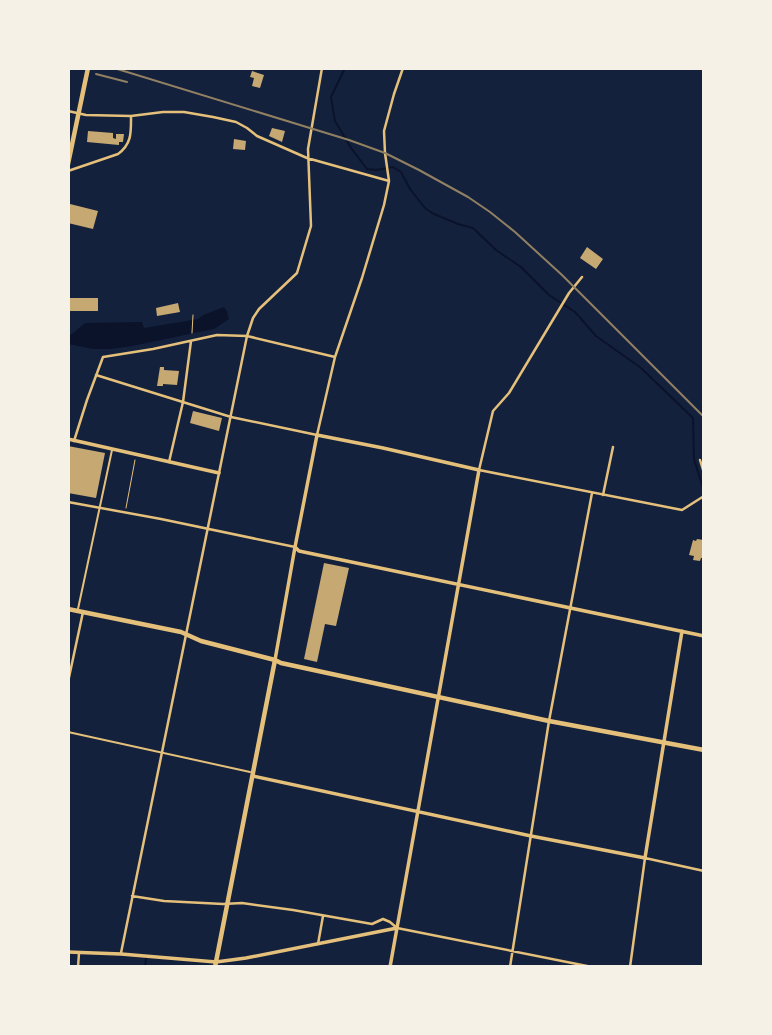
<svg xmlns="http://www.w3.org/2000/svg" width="772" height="1035" viewBox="0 0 772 1035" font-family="'Source Sans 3',sans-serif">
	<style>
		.water { fill: #0b132b }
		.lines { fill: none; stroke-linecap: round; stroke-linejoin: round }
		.stream { stroke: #0b132b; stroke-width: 2 }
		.building { fill: #c6a872 }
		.path { stroke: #e5c07b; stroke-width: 1 }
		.pedestrian { stroke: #e5c07b; stroke-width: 2 }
		.minor { stroke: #e5c07b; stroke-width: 2.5 }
		.tertiary { stroke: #e5c07b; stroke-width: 3.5 }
		.primary { stroke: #e5c07b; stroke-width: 4.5 }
		.trunk { stroke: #e5c07b; stroke-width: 4.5 }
		.rail { stroke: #918062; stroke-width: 2 }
	</style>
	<rect width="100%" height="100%" fill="#14213d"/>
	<path class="water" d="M224 307 227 311 229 319 214 329 132 346 111 349H93L68 344V337L85 323 142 322 144 328 198 319 203 315Z"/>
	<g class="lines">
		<path class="stream" d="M345 68 331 97 335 121 351 148 367 169 376 170 393 167 401 172 410 189 425 208 432 213 458 224 473 228 496 250 521 267 549 295 575 312 596 336 641 368 693 418 694 459 704 491
			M145 967 146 958"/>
	</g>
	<path class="building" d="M252 71 264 75 260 88 252 86 254 78 250 77Z
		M272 128 285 131 282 142 269 136Z
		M88 131 113 133V138L116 139V134H124L123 142H119V145L87 142Z
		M234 139 246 141 245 150 233 149Z
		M70 204 98 211 93 229 68 223Z
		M587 247 603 259 596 269 580 258Z
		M70 298H98V311H70V308H68Z
		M178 303 180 312 157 316 156 308Z
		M160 367H164V370L179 371 177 385 163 384V386H157Z
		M193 411 222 418 219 431 190 423Z
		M68 446 105 453 96 498 68 493Z
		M697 539 704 540V558H701L700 561 693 560 694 556 689 555 693 540 696 541Z
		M324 563 349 568 336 626 325 624 317 662 304 659Z"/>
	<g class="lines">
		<path class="path" d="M192 333 193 315
			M126 508 135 460"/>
		<path class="pedestrian" d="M78 609 112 450
			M68 732 250 772"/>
		<path class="minor" d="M68 111 86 115 131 116 163 112H184L213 117 236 122 247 128 257 136 307 158 389 181
			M68 171 118 154C132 144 131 132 131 116
			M582 277 569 293 509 393 493 411 479 470 682 510 704 496
			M96 375 231 417 317 435 335 357 362 278 384 205 389 181 385 153 384 131 394 94 403 68
			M74 441 87 400 103 357 153 349 217 335 247 336 335 357
			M700 460 704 473
			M169 462 183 402 191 341
			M603 495 613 447
			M68 502 161 519 295 547
			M68 682 83 612
			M132 896 164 901 223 904 242 903 293 910 372 924 383 919 390 922 397 928 592 967
			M318 944 323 916
			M121 953 247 336 253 318 259 309 297 273 311 226 308 149 322 68
			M78 967 79 953
			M510 967 549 721 592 493
			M630 967 645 858 704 871"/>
		<path class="tertiary" d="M68 439 219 473
			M295 547 299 551 704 636
			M275 660 295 547 317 435 383 448 479 470 390 967
			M253 776 531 836 645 858 682 631
			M68 952 121 954 216 962 246 958 397 928"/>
		<path class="primary" d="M68 164 88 68
			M215 967 275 660"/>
		<path class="trunk" d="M68 609 181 632 201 641 275 660 281 663 549 721 704 750"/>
		<path class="rail" d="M114 68 349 140 385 153 419 170 468 197 490 212 515 232 562 275 704 417
			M96 74 127 82"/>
	</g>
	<rect width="772" height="1035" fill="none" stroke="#f6f1e7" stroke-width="140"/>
</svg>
